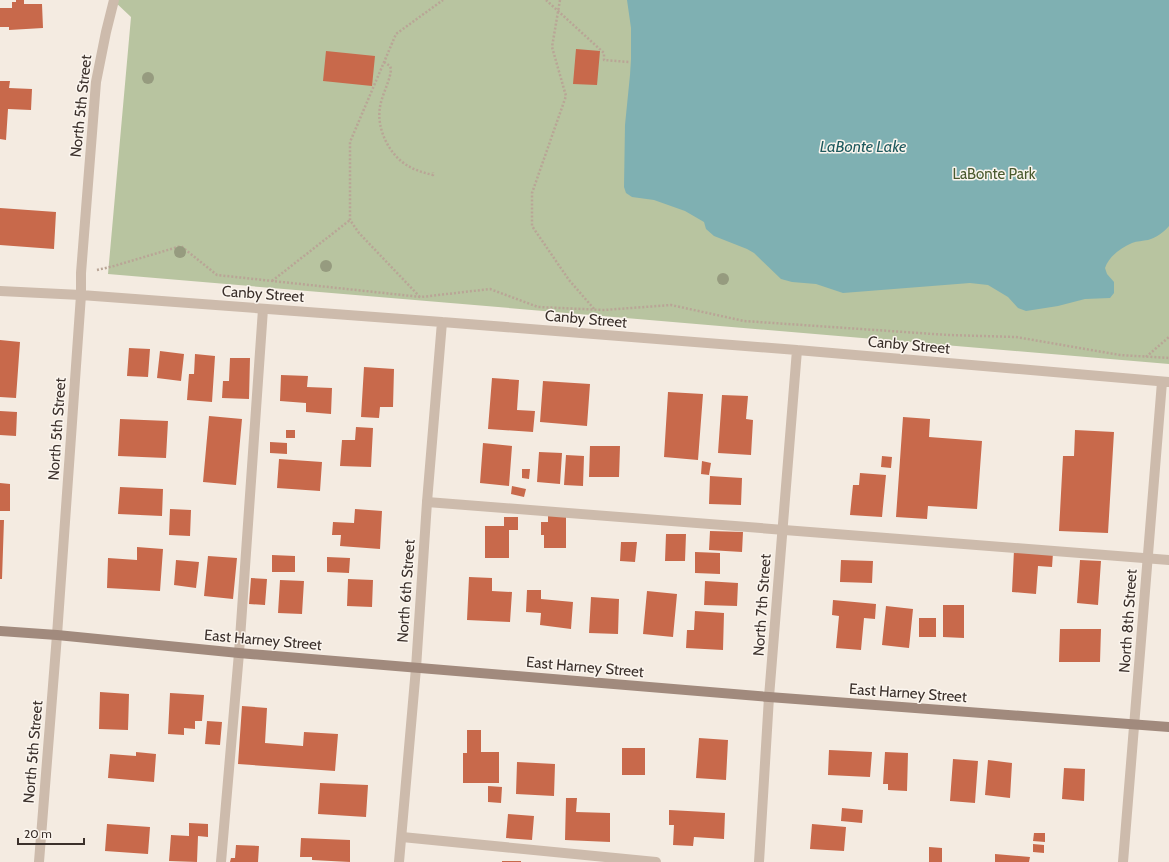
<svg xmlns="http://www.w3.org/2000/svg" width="1169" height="862" viewBox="0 0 1169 862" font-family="Cabin,sans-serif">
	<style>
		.green { fill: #b8c4a0 }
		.water { fill: #7fb0b2 }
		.building { fill: #c8694b }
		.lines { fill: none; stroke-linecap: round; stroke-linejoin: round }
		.path { stroke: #b9a596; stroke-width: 2.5; stroke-dasharray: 2 2; stroke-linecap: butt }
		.lane { stroke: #cdbbac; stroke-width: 10 }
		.street { stroke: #cdbbac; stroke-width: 10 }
		.secondary { stroke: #a18a7d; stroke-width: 10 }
		.tree { fill: #969b7f }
		.labels { text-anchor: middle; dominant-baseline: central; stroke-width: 3; stroke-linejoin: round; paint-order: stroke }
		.street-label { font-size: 15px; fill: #3b302b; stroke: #fbf5ee }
		.park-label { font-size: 15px; fill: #4a5a2e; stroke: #fbf5ee }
		.water-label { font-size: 16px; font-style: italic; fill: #1f5a5e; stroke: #fbf5ee }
	</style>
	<rect width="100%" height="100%" fill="#f4ebe1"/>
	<path class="green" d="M113 0H1169V364L108 274 131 17Z"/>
	<path class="water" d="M627 0H1169V226C1164 232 1156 238 1148 240 1143 241 1137 241 1132 243 1121 248 1109 256 1105 268L1107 274 1114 282V293L1110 298 1085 299 1058 306 1026 311 1018 308 1008 297 988 285 970 283 843 293 816 284 792 282 781 279 754 253 747 249 714 236 706 229 704 222 685 211 654 200 632 197 626 193 624 187 625 125 630 75 631 59V28Z"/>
	<path class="building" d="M16 0H24V4H42L43 28 9 30V27H0V8H12V2H16Z
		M576 49 600 51 597 85 573 84Z
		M326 51 375 56 372 86 323 81Z
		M0 81H10L9 88 32 89 31 110 8 109 6 140 0 139Z
		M0 208 56 212 54 249 0 245Z
		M0 340 20 342 16 398 0 397Z
		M129 348 150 349 148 377 127 376Z
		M160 351 184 354 181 381 157 378Z
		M195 354 215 356 212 402 187 400 189 374H194Z
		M230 358H250L249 399 222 398 223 381H229Z
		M364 367 394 369 393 407H380L379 418 361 417Z
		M281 375 308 376 307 387 332 388 331 414 306 412V403L280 401Z
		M492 378 519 380 517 410 535 411 533 432 488 429Z
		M543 381 590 384 587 426 540 422Z
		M668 392 703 394 698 460 664 457Z
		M722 395 748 396 746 419 753 420 751 455 718 453Z
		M0 411 17 412 16 436 0 435Z
		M209 416 242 419 236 485 203 482Z
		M903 417 930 419 929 437 982 441 977 509 928 506 927 519 896 517Z
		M120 419 168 421 166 458 118 456Z
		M356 427 373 428 371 467 340 466 342 440H355Z
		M286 430H295V438H286Z
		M1075 430 1114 432 1108 533 1059 531 1063 456H1074Z
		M270 442 287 443V454L270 453Z
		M483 443 512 446 509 486 480 483Z
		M590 446H620L619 477H589Z
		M539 452 562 453 560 484 537 482Z
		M566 455 584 456 583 486 564 485Z
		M882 456 892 457 891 468 881 467Z
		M279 459 322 462 320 491 277 488Z
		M702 461 711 463 709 475 701 474Z
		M522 469H530L529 479 522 478Z
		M860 473 886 475 882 517 850 515 853 485H859Z
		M710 476 742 478 741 505 709 504Z
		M0 483 10 484V511H0Z
		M512 486 526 489 524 497 511 494Z
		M120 487 163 489 162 516 118 514Z
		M170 509 191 510 190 536 169 535Z
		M355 509 382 511 380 549 340 546 341 535H332L333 522 354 523Z
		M548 516H566V548H544V535H541V522H548Z
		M504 517H518V530H509V558H485V526H504Z
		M0 520H4L2 579H0Z
		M710 531 743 532 742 552 709 550Z
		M666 534H686L685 561H665Z
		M621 542H637L635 562 620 561Z
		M137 547 163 549 160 591 107 588 108 558 137 560Z
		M1014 550 1053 553 1052 567 1038 566 1036 594 1012 592Z
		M695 552 720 553V574L695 573Z
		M272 555 295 556V572H272Z
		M208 556 237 558 233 599 204 596Z
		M327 557 350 558 349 573 327 572Z
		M176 560 199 562 196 588 174 585Z
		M841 560 873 561 872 583 840 582Z
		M1080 560 1101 561 1098 605 1077 603Z
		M469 577 492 578V591L512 592 510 622 467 620Z
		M251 578 267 579 265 605 249 604Z
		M348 579 373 580 372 607 347 606Z
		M280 580 304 581 302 614 278 613Z
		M705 581 738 583 737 606 704 605Z
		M527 590H541V599L573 602 571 629 540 625 541 613 526 612Z
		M647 591 677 594 673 637 643 634Z
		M591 597 619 599 618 634 589 633Z
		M833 600 876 604 875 619 864 618 861 650 836 648 839 616 832 615Z
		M943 605H964V638L943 637Z
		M886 606 913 609 909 648 882 645Z
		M695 611 724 613 723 650 686 648 687 630H694Z
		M919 618H936V637H919Z
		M1060 629H1101L1100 662H1059Z
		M100 692 129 694 128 730 99 729Z
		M170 693 204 695 202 721H195V729L184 728V735L168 734Z
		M242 706 267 708 265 743 303 746 304 732 338 734 335 771 238 764Z
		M207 721 222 722 220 745 205 744Z
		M467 730H481V752H499V783H463V753H467Z
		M699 738 728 740 726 780 696 778Z
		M622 748H645V775H622Z
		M829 750 872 752 870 777 828 775Z
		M136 752 156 754 154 782 108 778 110 754 136 756Z
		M885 752 908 753 907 791 888 790V784H883Z
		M953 759 978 761 975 803 950 801Z
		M988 760 1012 763 1010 798 985 795Z
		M517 762 555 764 554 796 516 794Z
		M1064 768 1085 769 1084 801 1062 799Z
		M320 783 368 785 366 817 318 814Z
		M488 786 502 787 501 803 488 802Z
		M566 798H577L576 812 610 813V842L565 840Z
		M842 808 863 810 862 823 841 821Z
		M669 810 725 813 724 839 694 837 693 846 673 845 674 825H669Z
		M508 814 534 816 532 840 506 838Z
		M189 823 208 824V837L198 836 197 862 169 861 171 835 189 836Z
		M107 824 150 827 148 854 105 851Z
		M812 824 846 827 844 851 810 849Z
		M1034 833H1045V842L1033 841Z
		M301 838 350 840V862L312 860V857H300Z
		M1033 844 1044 845V853L1033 852Z
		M236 845 259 846 258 862H230L231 858H235Z
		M929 847 942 848V862H929Z
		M995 854 1030 857 1029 862H995Z
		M502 861H521V862H502Z"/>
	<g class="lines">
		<path class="path" d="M546 0 604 53V60L629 62
			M560 0 552 47 566 96 532 193V226L569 280 595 310
			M384 62 390 66 391 69C390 82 382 94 380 107 376 129 390 157 410 167 417 171 425 173 433 175V172
			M97 270 114 266 181 246 217 275 421 297 490 289 538 307 604 310 671 305 744 321 948 335 1016 337 1120 355 1169 358
			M272 281 350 220
			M420 297 359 233 350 220V142L396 34 443 0
			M1146 357 1169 337"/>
		<path class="lane" d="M427 502 1169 560
			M402 837 656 862
			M221 862 239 653 263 309"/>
		<path class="street" d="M0 291 81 295 442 322 797 350 1169 382
			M39 862 57 635 81 295V273L96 82 106 32 114 0
			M399 862 416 668 427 502 442 322
			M759 862 769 697 797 350
			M1123 862 1162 382"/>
		<path class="secondary" d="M0 631 57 635 239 653 769 697 1169 727"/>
	</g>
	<g class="tree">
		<circle cx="148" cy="78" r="6"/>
		<circle cx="180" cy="252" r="6"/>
		<circle cx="326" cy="266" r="6"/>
		<circle cx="723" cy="279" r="6"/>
	</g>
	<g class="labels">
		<g class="street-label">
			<text transform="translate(81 106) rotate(-84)">North 5th Street</text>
			<text transform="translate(263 294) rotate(4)">Canby Street</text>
			<text transform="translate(586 319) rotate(5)">Canby Street</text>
			<text transform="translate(909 345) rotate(5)">Canby Street</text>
			<text transform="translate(57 429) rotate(-86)">North 5th Street</text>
			<text transform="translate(406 591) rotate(-86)">North 6th Street</text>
			<text transform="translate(762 605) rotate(-86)">North 7th Street</text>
			<text transform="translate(1128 621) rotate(-86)">North 8th Street</text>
			<text transform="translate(263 640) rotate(5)">East Harney Street</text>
			<text transform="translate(585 667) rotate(5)">East Harney Street</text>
			<text transform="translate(908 693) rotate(4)">East Harney Street</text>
			<text transform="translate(33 752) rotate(-85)">North 5th Street</text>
		</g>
		<g class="park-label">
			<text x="994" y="174">LaBonte Park</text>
		</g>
		<g class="water-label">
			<text x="863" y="146">LaBonte Lake</text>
		</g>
	</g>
	<path d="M18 838v6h66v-6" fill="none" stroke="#3b302b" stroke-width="2"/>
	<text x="24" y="838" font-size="12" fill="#3b302b" stroke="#fbf5ee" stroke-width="3" paint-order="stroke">20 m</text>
</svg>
